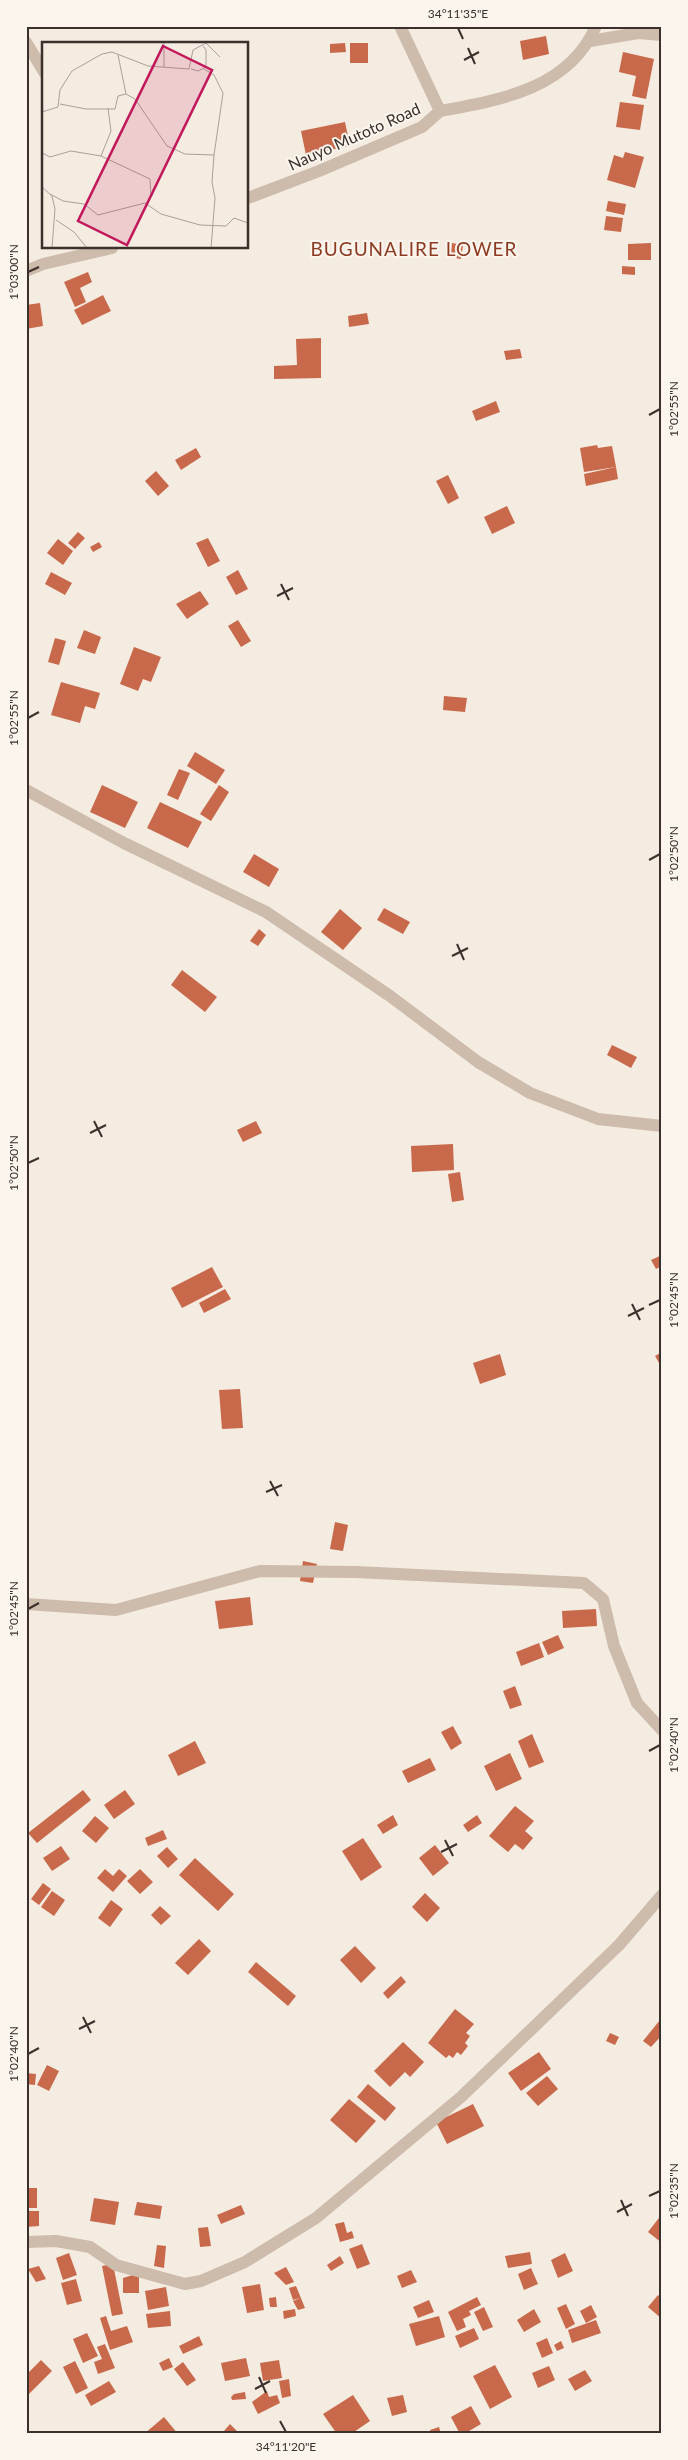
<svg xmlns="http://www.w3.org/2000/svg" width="688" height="2460" viewBox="0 0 688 2460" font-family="Lato,sans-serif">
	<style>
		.building { fill: #c8694b }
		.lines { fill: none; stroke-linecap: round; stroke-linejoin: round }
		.street { stroke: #cdbbac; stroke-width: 12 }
		.ticks { fill: none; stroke: #3b302b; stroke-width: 2 }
		.labels { text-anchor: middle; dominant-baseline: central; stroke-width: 4; stroke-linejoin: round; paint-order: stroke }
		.street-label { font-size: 16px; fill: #3b302b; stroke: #fbf5ee }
		.quarter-label { font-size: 19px; letter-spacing: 1px; fill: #8c3b22; stroke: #fbf5ee }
		.inset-road { fill: none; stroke: #aaa098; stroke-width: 1 }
		.view { fill: #c2185b; fill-opacity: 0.15; stroke: #c2185b; stroke-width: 2.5 }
		.inset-edge { fill: none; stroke: #3b302b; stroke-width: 2.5 }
		.neatline { fill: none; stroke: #3b302b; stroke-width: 2 }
		.ticks-label { font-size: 12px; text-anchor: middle; fill: #3b302b }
	</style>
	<rect width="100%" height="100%" fill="#f4ebe1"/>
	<path class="building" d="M546 36 549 54 523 60 520 41Z
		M345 43 346 52 330 53V44Z
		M350 43H368V63H350Z
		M623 52 654 59 646 99 632 96 636 76 619 72Z
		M620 102 644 105 640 130 616 127Z
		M345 122 350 146 306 155 301 131Z
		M625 152 644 157 635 188 607 180 614 155 623 158Z
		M608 201 626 204 624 215 606 211Z
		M606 216 623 218 621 232 604 230Z
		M452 243 463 245 461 259 450 257Z
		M651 243V260H628V244Z
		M622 266 635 267V275L622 274Z
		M88 272 92 282 80 288 86 302 75 307 64 282Z
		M103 295 111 311 82 325 74 310Z
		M40 303 43 326 26 329V305Z
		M367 313 369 324 349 327 348 316Z
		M321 338V378L274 379V366L297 365 296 339Z
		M520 349 522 358 506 360 504 351Z
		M496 401 500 412 476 421 472 411Z
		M597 445 598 448 612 446 616 467 584 472 580 448Z
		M196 448 201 457 181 470 175 460Z
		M616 467 618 479 586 486 584 474Z
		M156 471 169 486 158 496 145 481Z
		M448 475 459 498 448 504 436 481Z
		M507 506 515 523 492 534 484 517Z
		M78 532 85 538 75 549 68 543Z
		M208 538 220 561 208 567 196 543Z
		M58 539 73 551 63 565 47 553Z
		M99 542 102 547 93 552 90 547Z
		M238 570 248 589 236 595 226 577Z
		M51 572 72 583 65 595 45 584Z
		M200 591 209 604 187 619 176 604Z
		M238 620 251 641 241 647 228 626Z
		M84 630 101 637 95 654 77 648Z
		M55 638 66 641 59 665 48 662Z
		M134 647 161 657 151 682 143 679 138 691 120 684Z
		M61 682 100 693 95 709 85 706 80 723 51 715Z
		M444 696 467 698 465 712 443 710Z
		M195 752 225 770 216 784 187 766Z
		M179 769 190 773 178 800 167 795Z
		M102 785 138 802 125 828 90 812Z
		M219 785 229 792 211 821 200 814Z
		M160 802 202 822 188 848 147 828Z
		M254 854 279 869 269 887 243 872Z
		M384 908 410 922 403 934 377 920Z
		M340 909 362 928 343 950 321 932Z
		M259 929 266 935 258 946 250 941Z
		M182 970 217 997 205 1012 171 985Z
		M612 1045 637 1057 631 1068 607 1055Z
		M256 1121 262 1133 243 1142 237 1130Z
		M453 1144 454 1170 412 1172 411 1146Z
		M460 1172 464 1200 452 1202 448 1174Z
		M662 1255V1266L656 1269 651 1260Z
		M212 1267 223 1287 182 1308 171 1288Z
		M225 1289 231 1299 204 1313 199 1303Z
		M662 1352V1368L655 1356Z
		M500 1354 506 1375 480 1384 473 1363Z
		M240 1389 243 1428 222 1429 219 1390Z
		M335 1522 348 1525 343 1551 330 1549Z
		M303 1561 317 1564 313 1583 300 1581Z
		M250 1597 253 1625 219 1629 215 1601Z
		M596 1609 597 1626 563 1628 562 1611Z
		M558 1635 564 1648 548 1655 542 1642Z
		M539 1643 544 1657 521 1666 516 1652Z
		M515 1686 522 1705 510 1709 503 1691Z
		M453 1726 462 1743 451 1750 441 1732Z
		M532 1734 544 1762 529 1768 518 1741Z
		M195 1741 206 1763 178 1776 168 1755Z
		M510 1753 522 1779 496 1791 484 1766Z
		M430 1758 436 1770 408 1783 402 1771Z
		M83 1790 91 1800 37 1843 28 1833Z
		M125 1790 135 1804 114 1819 104 1805Z
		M515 1806 534 1821 525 1831 533 1838 523 1850 515 1844 508 1852 489 1836Z
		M393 1815 398 1825 383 1834 377 1825Z
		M477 1815 482 1823 468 1832 463 1825Z
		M95 1816 109 1828 96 1843 82 1831Z
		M163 1830 167 1839 148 1846 145 1838Z
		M363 1838 382 1867 361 1881 342 1851Z
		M435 1845 449 1863 433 1876 419 1858Z
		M61 1846 70 1859 52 1871 43 1858Z
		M167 1847 178 1859 168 1868 157 1856Z
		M195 1858 234 1894 218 1911 179 1875Z
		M105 1869 113 1876 119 1869 127 1876 113 1892 97 1878Z
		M140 1869 153 1882 140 1894 127 1881Z
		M43 1883 51 1889 39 1905 31 1899Z
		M52 1891 65 1900 54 1916 41 1907Z
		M425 1893 440 1908 427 1922 412 1907Z
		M111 1900 123 1909 110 1927 98 1918Z
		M160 1906 171 1916 161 1925 151 1915Z
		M199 1939 211 1951 188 1975 175 1963Z
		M355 1946 376 1968 361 1983 340 1960Z
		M256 1962 296 1996 288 2006 248 1972Z
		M401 1976 406 1982 388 1999 383 1993Z
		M455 2009 474 2024 466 2033 470 2036 465 2043 468 2046 461 2055 457 2052 453 2058 449 2055 446 2058 428 2043Z
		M660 2020 662 2035 651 2047 643 2041Z
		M610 2033 619 2037 615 2045 606 2041Z
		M403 2042 424 2062 410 2077 405 2072 390 2087 374 2071Z
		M539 2052 551 2069 521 2091 508 2073Z
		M47 2065 59 2071 49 2091 37 2085Z
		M26 2073 36 2074 35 2085 26 2084Z
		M547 2076 558 2089 538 2106 526 2093Z
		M368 2084 396 2108 385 2121 357 2097Z
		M349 2099 376 2121 356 2143 330 2120Z
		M473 2104 484 2126 447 2144 436 2122Z
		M26 2188H37V2208H26Z
		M94 2198 119 2202 115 2225 90 2221Z
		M137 2202 162 2206 160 2219 134 2215Z
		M241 2205 245 2214 221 2224 217 2215Z
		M26 2211H39V2226L26 2227Z
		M662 2214V2243L648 2232Z
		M344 2222 347 2233 352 2231 354 2238 340 2242 335 2224Z
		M208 2227 211 2246 200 2247 198 2228Z
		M362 2244 370 2264 357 2269 349 2249Z
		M157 2245 166 2246 164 2268 154 2266Z
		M530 2252 532 2264 508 2268 505 2256Z
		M69 2253 77 2275 63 2280 56 2258Z
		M565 2253 573 2271 558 2278 551 2260Z
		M340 2256 344 2263 331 2271 327 2265Z
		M113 2264 123 2314 112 2316 102 2266Z
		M39 2266 46 2279 36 2282 28 2269Z
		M286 2267 294 2282 286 2285 274 2273Z
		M531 2268 538 2284 524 2290 518 2274Z
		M411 2270 417 2282 402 2288 397 2276Z
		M139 2273V2293H123V2278Z
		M76 2279 82 2301 67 2305 61 2283Z
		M260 2284 264 2310 247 2313 242 2287Z
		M296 2286 305 2308 298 2310 293 2301 300 2298 293 2300 289 2288Z
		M166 2287 169 2306 148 2310 145 2291Z
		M658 2295 662 2299V2319L648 2307Z
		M276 2297 277 2307H270L269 2298Z
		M477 2297 481 2305 469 2311 471 2315 463 2319 466 2327 457 2331 448 2312Z
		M429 2300 434 2312 418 2318 413 2307Z
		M566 2304 575 2324 566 2329 557 2308Z
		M591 2305 597 2317 586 2323 580 2311Z
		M484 2307 493 2327 483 2331 474 2312Z
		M295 2309 296 2316 284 2319 283 2311Z
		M534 2309 541 2322 524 2332 517 2320Z
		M170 2311 171 2326 148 2328 146 2314Z
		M106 2316 111 2331 127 2326 133 2342 110 2350 100 2318Z
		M439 2316 445 2337 416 2346 409 2324Z
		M596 2320 601 2333 572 2343 568 2330Z
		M474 2328 479 2339 460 2348 455 2336Z
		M87 2333 98 2356 83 2363 73 2339Z
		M199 2336 203 2345 183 2354 179 2346Z
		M547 2338 553 2353 542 2358 536 2343Z
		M561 2341 564 2348 557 2351 554 2345Z
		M105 2344 115 2368 98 2374 94 2362 102 2359 97 2347Z
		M169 2358 173 2367 163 2371 159 2363Z
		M246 2358 250 2376 225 2381 221 2363Z
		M41 2360 52 2371 26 2397V2375Z
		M279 2360 282 2378 263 2381 260 2363Z
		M75 2361 88 2388 76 2394 63 2367Z
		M183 2362 196 2380 187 2386 174 2369Z
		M495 2365 512 2397 490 2409 473 2376Z
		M549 2366 555 2380 538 2388 532 2373Z
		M585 2370 592 2381 575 2391 568 2379Z
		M289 2379 291 2396 282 2398 279 2381Z
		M109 2381 116 2392 91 2406 85 2395Z
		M267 2391 269 2397 277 2395 280 2403 258 2414 252 2402Z
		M245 2392 246 2399 232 2400 231 2397 234 2394Z
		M353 2395 370 2421 351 2434H337L323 2414Z
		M403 2395 407 2412 392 2416 387 2398Z
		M471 2406 481 2424 464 2434H460L451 2417Z
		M164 2417 178 2434H144Z
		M230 2424 239 2433 238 2434H226L224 2431Z
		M439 2427 441 2434H431L430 2430Z"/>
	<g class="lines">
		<path class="street" d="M590 41 638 33 662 35
			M26 42 44 72
			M440 111C500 100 569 89 596 26
			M248 198 319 171 422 127 440 111 400 26
			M26 271 43 264 112 248
			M26 790 124 843 266 912 390 996 478 1062 530 1093 598 1119 662 1126
			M26 1604 116 1610 260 1571 356 1572 584 1583 603 1599 614 1646 637 1703 662 1730
			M26 2242 56 2241 90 2247 116 2265 185 2284 201 2281 245 2262 316 2218 461 2097 619 1945 662 1895"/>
	</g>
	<path class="ticks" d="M458 28 463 39M468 48 475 64M464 60 479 52M28 272 39 267M649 415 660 409M281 584 289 600M277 596 293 588M28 718 39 712M649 860 660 854M457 944 464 960M452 956 468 948M94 1121 102 1137M90 1133 106 1125M28 1163 39 1158M632 1304 640 1320M649 1305 660 1300M628 1316 644 1308M270 1481 278 1496M266 1492 282 1485M28 1609 39 1603M649 1751 660 1745M445 1840 453 1856M441 1852 457 1844M83 2017 91 2033M79 2029 95 2021M28 2054 39 2048M649 2196 660 2191M621 2200 628 2216M617 2212 632 2204M259 2377 266 2393M255 2389 270 2381M280 2421 286 2432"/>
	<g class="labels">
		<g class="street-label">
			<text transform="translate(354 136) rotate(-24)">Nauyo Mutoto Road</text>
		</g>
		<g class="quarter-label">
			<text x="414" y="248">BUGUNALIRE LOWER</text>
		</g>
	</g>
	<g transform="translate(42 42)">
		<rect width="206" height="206" fill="#f4ebe1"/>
		<path class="inset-road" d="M164 1 178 15M76 13 84 52M122 25V1M149 27 156 29 164 25V8L161 4M162 27 172 33 181 51 172 113 170 140 173 156 169 206M18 62 44 67H73L76 54 84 52 93 57 125 104 143 112 172 113M0 70 16 65 18 48 30 29 60 12 70 10 106 24 147 27 151 8 164 1M0 111 8 115 29 109 59 114 69 89 66 66M59 114 108 137 109 154 105 162M0 145 10 154 13 167 10 206M8 152 21 159 42 162 56 173 103 161 119 172 158 183 184 184 192 176 206 181M14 178 32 190 45 206"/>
		<path class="view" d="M121 4 170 28 85 203 36 179Z"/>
		<rect width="206" height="206" class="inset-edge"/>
	</g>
	<rect width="688" height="2460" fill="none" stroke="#fbf5ee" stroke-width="55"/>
	<rect x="28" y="28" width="632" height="2404" class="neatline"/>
	<g class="ticks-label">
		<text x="458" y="18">34°11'35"E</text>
		<text transform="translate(14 272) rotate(-90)" y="4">1°03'00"N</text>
		<text transform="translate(674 409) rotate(-90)" y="4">1°02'55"N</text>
		<text transform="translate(14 718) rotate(-90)" y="4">1°02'55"N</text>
		<text transform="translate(674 854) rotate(-90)" y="4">1°02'50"N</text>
		<text transform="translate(14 1163) rotate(-90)" y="4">1°02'50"N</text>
		<text transform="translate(674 1300) rotate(-90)" y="4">1°02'45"N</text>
		<text transform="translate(14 1609) rotate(-90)" y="4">1°02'45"N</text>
		<text transform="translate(674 1745) rotate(-90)" y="4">1°02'40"N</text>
		<text transform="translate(14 2054) rotate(-90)" y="4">1°02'40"N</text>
		<text transform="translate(674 2191) rotate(-90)" y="4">1°02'35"N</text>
		<text x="286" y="2451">34°11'20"E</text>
	</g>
</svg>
